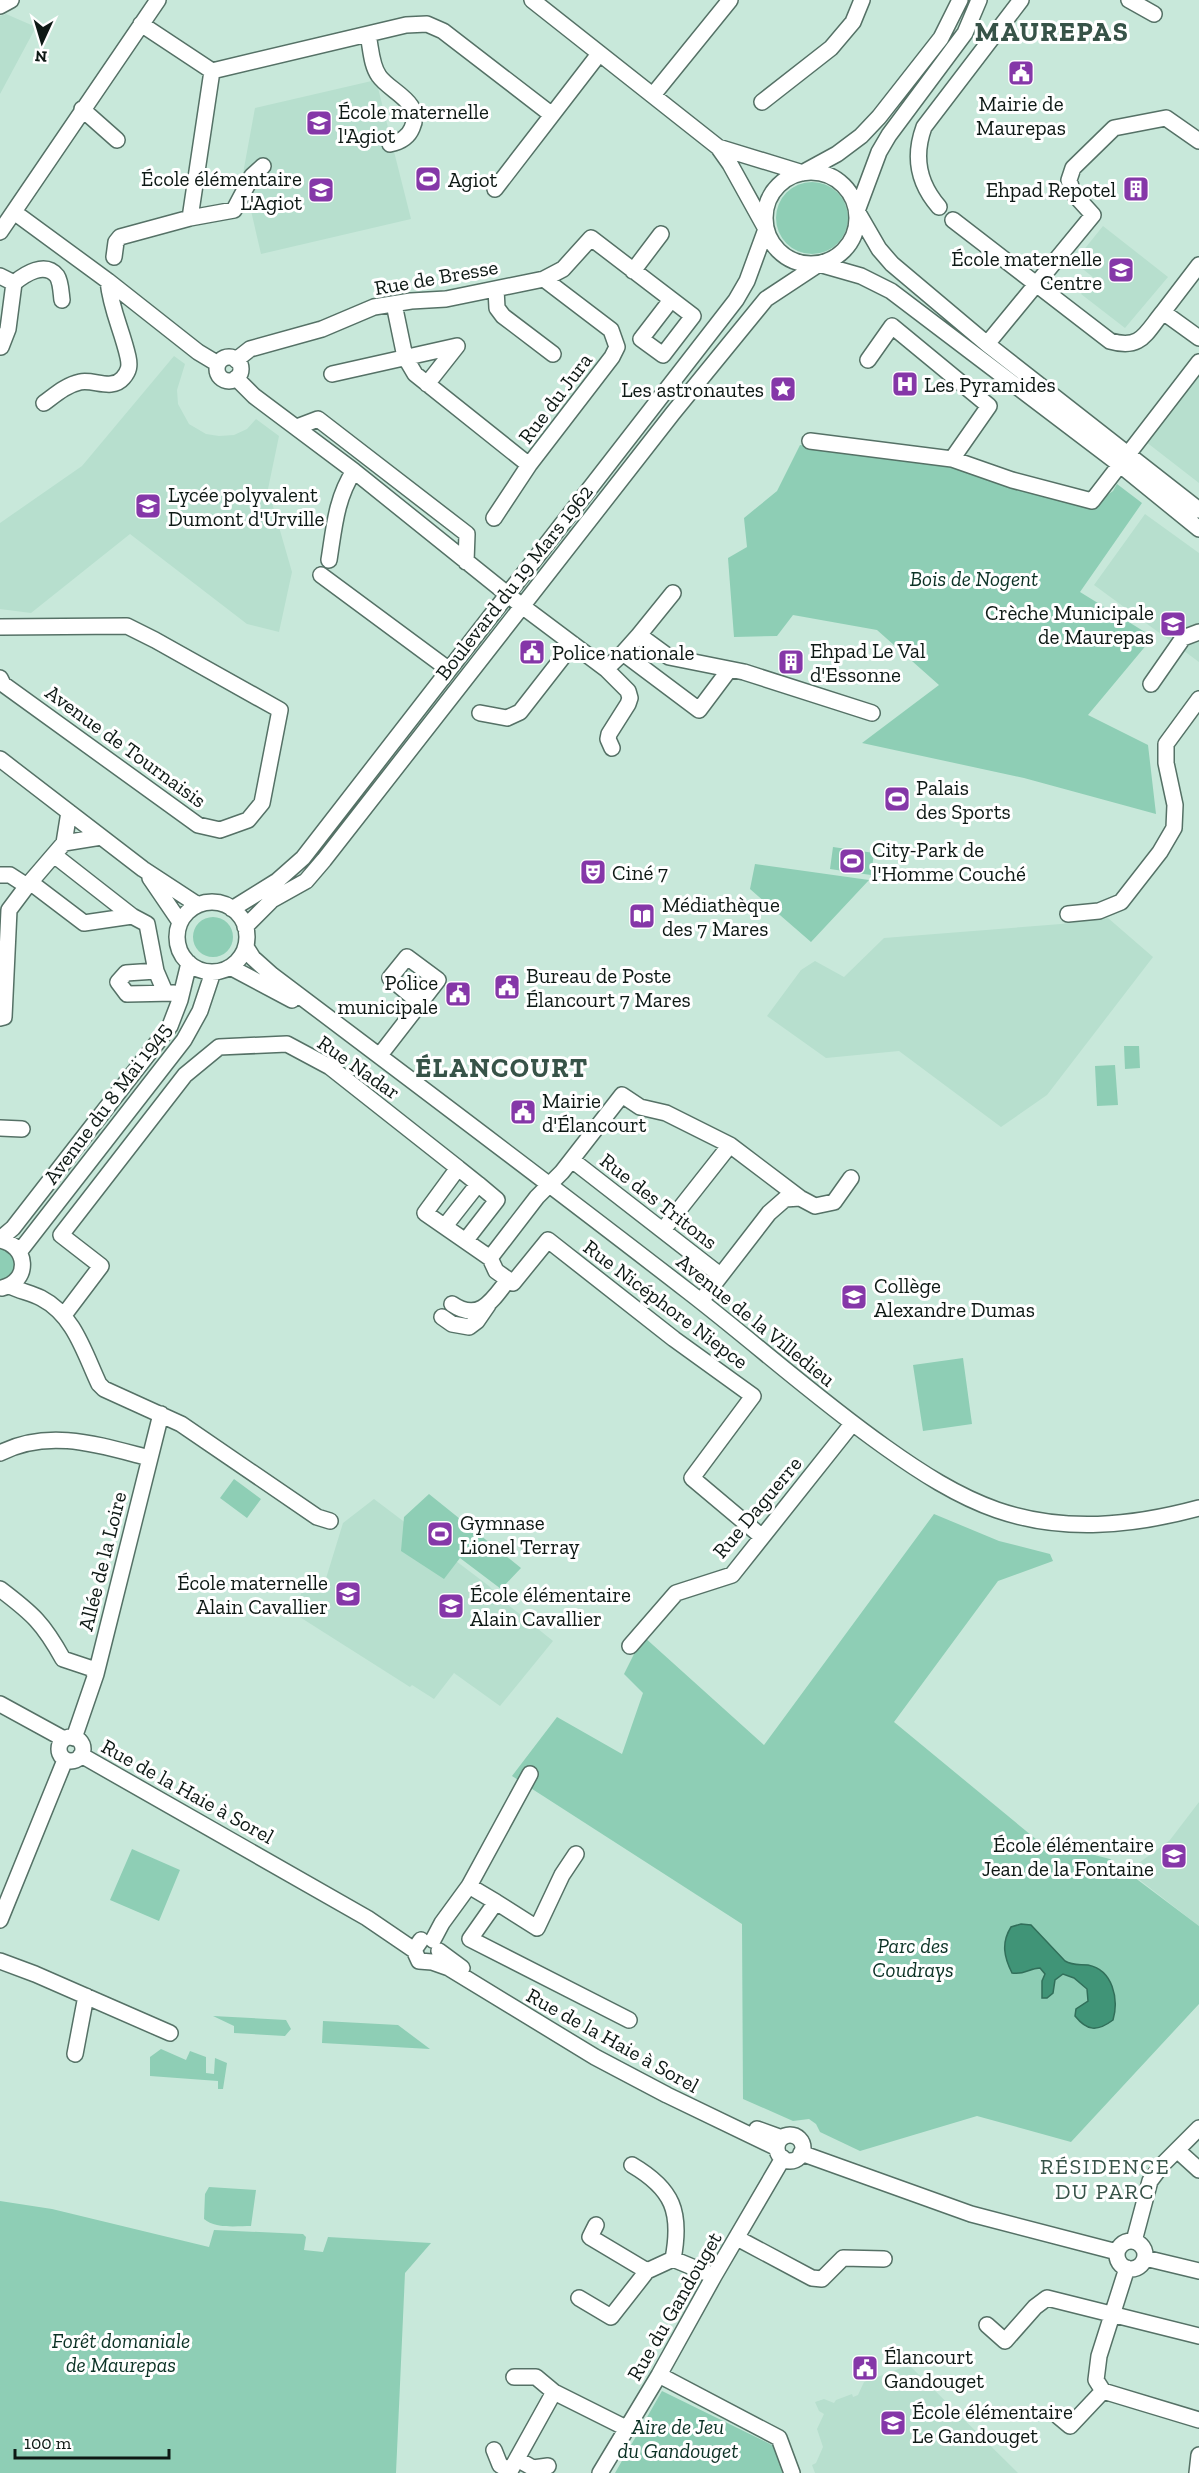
<svg xmlns="http://www.w3.org/2000/svg" width="1199" height="2473" viewBox="0 0 1199 2473" font-family="'Zilla Slab',serif">
	<style>
		.built { fill: #b7dfce }
		.green { fill: #8eceb5 }
		.water { fill: #409477; stroke: #316f5a; stroke-width: 1.5 }
		.lines { fill: none; stroke-linecap: round; stroke-linejoin: round }
		.minor-casing { stroke: #557166; stroke-width: 18 }
		.minor { stroke: #fff; stroke-width: 15 }
		.labels { text-anchor: middle; dominant-baseline: central; stroke-width: 6; stroke-linejoin: round; paint-order: stroke }
		.poi-label { font-size: 21px; fill: #0e1915; stroke: #fff; text-anchor: start }
		.street-label { font-size: 21px; fill: #0e1915; stroke: #fff }
		.park-label { font-size: 21px; font-style: italic; fill: #0b3225; stroke: #fff }
		.neighbourhood-label { font-size: 22px; letter-spacing: 1.5px; fill: #375348; stroke: #fff }
		.district-label { font-size: 27px; font-weight: bold; letter-spacing: 1.5px; fill: #375348; stroke: #fff }
	</style>
	<rect width="100%" height="100%" fill="#c8e8da"/>
	<path class="built" d="M6 14 36 27 0 94V16Z
		M376 80 411 219 261 254 249 202 233 205 242 179 255 108Z
		M1103 226 1168 277 1125 328 1081 294 1094 278 1074 262Z
		M174 356 185 364 177 390 178 404 189 424 206 434 219 436 234 435 247 429 256 419 279 436 268 489 292 572 279 632 247 624 130 534 31 613 0 609V523L82 466Z
		M1199 363V483L1141 438Z
		M1145 514 1199 553V662L1094 585Z
		M1108 918 1153 957 1047 1095 1001 1127 899 1051 826 1058 767 1016 801 970 815 961 844 977 884 938 1061 924Z
		M374 1499 489 1586 501 1599 553 1641 500 1706 454 1673 434 1699 412 1685 410 1687 295 1614 307 1574 324 1585 343 1523Z
		M1199 1802V1926L1128 1871 1170 1840Z
		M909 2365 1018 2473H815L812 2465 816 2463 823 2447 817 2429 824 2414 819 2411 815 2402 824 2399 834 2403 836 2400 852 2394 853 2397 858 2395 864 2382Z"/>
	<path class="green" d="M776 218a36 36 0 1 1 72 0a36 36 0 1 1-72 0Z
		M800 445 963 463 1051 497 1089 508 1113 491 1117 484 1142 503 1080 592 1153 637 1088 715 1148 745 1156 814 1024 778 862 743 939 685 877 630 793 615 777 636 734 637 728 558 747 547 744 518 777 491Z
		M833 847 874 853 871 875 830 869Z
		M755 864 869 880 811 942 750 889Z
		M193 937a20 20 0 1 1 40 0a20 20 0 1 1-40 0Z
		M1124 1046H1139L1140 1068 1125 1069Z
		M1115 1065 1118 1105 1097 1106 1095 1066Z
		M0 1246 12 1253 16 1264 12 1275 0 1282Z
		M963 1358 972 1424 923 1431 913 1365Z
		M234 1479 261 1499 247 1518 220 1498Z
		M429 1494 521 1568 501 1589 460 1558 444 1579 401 1551 404 1517Z
		M934 1514 999 1541 1050 1554 1053 1561 998 1581 894 1722 1037 1840 1110 1859 1199 1926V2004L1071 2142 977 2116 860 2151 820 2132 816 2124 809 2119 793 2121 743 2099 742 1924 512 1776 557 1717 622 1754 643 1693 624 1674 643 1636 764 1745Z
		M132 1849 180 1870 159 1921 110 1900Z
		M213 2016 286 2020 291 2029 285 2036 234 2033V2026Z
		M323 2021 398 2025 430 2049 322 2043Z
		M161 2049 186 2060 190 2051 206 2057V2073L214 2074 215 2058 227 2063 223 2089H218V2081L150 2076V2057Z
		M209 2187 256 2190 251 2226C237 2226 215 2229 204 2219L205 2194Z
		M0 2201 52 2209 209 2247 214 2230 303 2234 306 2237 304 2250 323 2252 328 2237 431 2243 405 2273 396 2473H0Z
		M662 2391 774 2446 785 2473H615Z"/>
	<path class="water" d="M1021 1924 1031 1925 1065 1961C1073 1966 1080 1964 1088 1965 1113 1970 1119 1999 1113 2020 1097 2032 1087 2031 1075 2016L1076 2009 1088 2001 1087 1989 1074 1978 1063 1974 1055 1980 1053 1993 1047 1998H1042V1981L1045 1974 1040 1968C1029 1968 1025 1975 1012 1973 1004 1957 1001 1943 1011 1927Z"/>
	<g class="lines">
		<defs>
			<path id="minor" d="M532 0 718 147 730 164 766 229
				M1129 0 1154 14
				M0 6 11 0
				M141 24 212 71 406 25 427 24 443 31 552 115 599 54
				M368 35C371 48 371 65 379 76 390 92 424 102 412 128 408 138 400 142 390 144
				M212 71 190 218 234 210 252 176 263 166
				M653 95 730 0
				M762 102 831 48 853 22 862 0
				M82 109 117 140
				M718 147 803 173
				M765 218a46 46 0 1 1 92 0a46 46 0 1 1-92 0Z
				M804 172 837 154 861 136 879 117 941 38 960 0
				M495 189 552 115
				M939 207C918 183 913 157 924 127L1021 0
				M857 211 879 249 892 264 987 344 1199 510
				M857 211 879 152 889 135 965 33 979 0
				M14 212 108 281 198 352 218 364
				M953 220 1110 341C1141 350 1145 334 1163 312L1199 338
				M0 232 158 0
				M114 257 116 242 120 237 190 218
				M819 264 861 276 891 291 1119 464 1199 529
				M633 271 661 234
				M0 276 14 283 8 329 1 347
				M14 283C25 274 45 261 57 276 61 282 61 293 62 300
				M496 289 497 308 503 316 553 354
				M394 304 405 357 415 374 529 465 612 357 617 347 611 330 544 279
				M1163 312 1199 265
				M987 344 1093 215 1073 193 1069 180 1073 168 1114 128 1166 118 1199 141
				M217 369a12 12 0 1 1 24 0a12 12 0 1 1-24 0Z
				M236 360 250 349 322 329 374 307 411 301 446 299 544 279 563 269 591 238 693 316 663 355 641 339 671 300
				M868 360 892 326 989 406 952 459
				M332 374 457 346 427 384
				M236 378 254 396 354 471 522 606 606 669 628 691 630 698 628 704 609 734 608 739 612 748
				M44 403C55 395 66 385 80 382 94 379 112 391 123 378 129 371 130 366 128 357 122 330 111 310 108 281
				M297 427 318 419 467 534 466 562
				M810 441 952 459 1012 480 1092 501 1199 362
				M494 518 529 465
				M329 560C334 529 336 498 354 471
				M321 575 448 669
				M0 627 127 626 155 640 280 710 262 803 248 820 220 830 198 825 3 684 0 678
				M639 635 673 593
				M623 653 639 635 669 657 744 672 872 713
				M606 669 623 653 699 710 729 670
				M1151 684 1183 638 1199 632
				M480 713 507 718 520 712 573 644
				M0 759 143 869 198 905
				M64 843 101 837
				M54 855 132 916
				M0 875H10L27 886
				M150 878 180 922
				M30 882 84 923 132 916 147 924 156 971 165 992
				M177 937a35 35 0 1 1 70 0a35 35 0 1 1-70 0Z
				M232 909 277 881 303 858 736 300 747 281 766 229
				M1068 914 1099 911 1121 902 1160 852 1174 828 1175 805 1166 763V744L1199 699
				M245 927 272 900 306 881 324 860 673 413 766 299 819 264
				M246 947 253 958 272 975C411 1080 551 1185 689 1292 755 1343 817 1399 885 1447 920 1472 957 1496 997 1510 1064 1533 1132 1526 1199 1508
				M230 967 292 1000
				M156 971 126 973 118 982 127 994 174 993
				M0 1018 4 1017 9 910 27 886 64 843 69 812
				M380 1055 438 980 407 957 390 978 420 1003
				M0 1128 22 1129
				M572 1160 720 1275
				M478 1184 458 1168 425 1213 490 1258 496 1271 513 1283 548 1240 674 1339 753 1396 692 1478 761 1536
				M445 1226 478 1184 497 1200 466 1240
				M663 1230 730 1145
				M0 1239 13 1228 170 1026 180 1000 189 963
				M0 1240C28 1245 31 1281 2 1288
				M20 1251 184 1040 200 1011 213 972
				M490 1258 537 1197 562 1172 622 1095 640 1107 666 1113 730 1145 800 1198 815 1206 834 1202 851 1178
				M10 1286C20 1291 31 1293 41 1298 74 1315 84 1352 99 1384L104 1389 181 1424 317 1517 330 1521
				M701 1301 769 1213 785 1199 800 1198
				M452 1304C480 1323 493 1299 508 1280
				M64 1315 101 1266 61 1235 185 1075 219 1047 287 1044 330 1067 458 1168
				M442 1317 452 1324 469 1327 477 1321 488 1305
				M0 1453C49 1428 99 1445 149 1458
				M0 1589C33 1614 43 1623 63 1659L90 1668 96 1674
				M630 1646 676 1593 732 1575 852 1424
				M0 1704 64 1739
				M59 1749a12 12 0 1 1 24 0a12 12 0 1 1-24 0Z
				M74 1738 96 1674 161 1414
				M81 1755 367 1918 414 1950
				M576 1854 562 1875 537 1928 496 1902 470 1939 629 2020
				M469 1886 496 1902
				M0 1920 65 1760
				M421 1940 414 1950 419 1961 432 1962 449 1968 595 2057 667 2095 777 2148
				M433 1940 442 1923 469 1886 530 1774
				M439 1951 462 1968
				M0 1961 35 1974 170 2033
				M75 2054 86 1996
				M757 2129 782 2138
				M777 2148a13 13 0 1 1 26 0a13 13 0 1 1-26 0Z
				M1177 2150 1199 2170
				M801 2153 971 2214 1117 2252
				M632 2165C673 2189 682 2212 673 2259
				M596 2225 590 2237 647 2271
				M737 2238 812 2278 822 2279 843 2258 884 2259
				M1134 2241 1150 2181 1162 2165 1199 2128
				M1117 2255a14 14 0 1 1 28 0a14 14 0 1 1-28 0Z
				M1145 2258 1199 2271
				M1127 2268 1099 2356 1096 2380 1103 2391 1199 2420
				M579 2298 611 2317 647 2271 673 2259 714 2276
				M987 2325 1005 2341 1035 2307 1047 2298 1199 2336
				M659 2375 779 2438 792 2473
				M514 2377H536L554 2392
				M1058 2416 1070 2426 1103 2391
				M494 2450 500 2465 510 2471
				M517 2459 533 2468 548 2466
				M509 2473 554 2392 626 2428
				M600 2473 659 2375 714 2276 783 2158
				M1197 2473 1199 2455"/>
		</defs>
		<use href="#minor" class="minor-casing"/>
		<use href="#minor" class="minor"/>
	</g>
	<defs>
		<symbol id="civic-square" viewBox="-11 -11 22 22"><rect x="-9" y="-9" width="18" height="18" rx="4" fill="#8537a8" stroke="#fff"/><path d="M-.6-6.5H3V-4.5H.6V-3L4-1V1h2V6H-6V1h2V-1L-.6-3ZM-1.2 2.5V6h2.4V2.5Z" fill="#fff"/></symbol>
		<symbol id="school-square" viewBox="-11 -11 22 22"><rect x="-9" y="-9" width="18" height="18" rx="4" fill="#8537a8" stroke="#fff"/><path d="M0-5L7-2L0 1L-7-2ZM-4 1L0 2.5L4 1V4Q0 6-4 4Z" fill="#fff"/></symbol>
		<symbol id="stadium-square" viewBox="-11 -11 22 22"><rect x="-9" y="-9" width="18" height="18" rx="4" fill="#8537a8" stroke="#fff"/><path d="M0-5a6.5 5 0 1 0 0 10a6.5 5 0 1 0 0-10ZM-3.5-1.8h7v3.6h-7Z" fill="#fff"/></symbol>
		<symbol id="building-square" viewBox="-11 -11 22 22"><rect x="-9" y="-9" width="18" height="18" rx="4" fill="#8537a8" stroke="#fff"/><path d="M-4-6H4V6H1V3H-1V6H-4ZM-2.5-4.3h1.7v1.8h-1.7ZM.8-4.3h1.7v1.8H.8ZM-2.5-1h1.7V.8h-1.7ZM.8-1h1.7V.8H.8Z" fill="#fff"/></symbol>
		<symbol id="hospital-square" viewBox="-11 -11 22 22"><rect x="-9" y="-9" width="18" height="18" rx="4" fill="#8537a8" stroke="#fff"/><path d="M-5-5h3v3.5h4V-5h3V5h-3V1.5h-4V5h-3Z" fill="#fff"/></symbol>
		<symbol id="sight-square" viewBox="-11 -11 22 22"><rect x="-9" y="-9" width="18" height="18" rx="4" fill="#8537a8" stroke="#fff"/><path d="M0-6L1.8-2.2L6-1.7L2.9 1.2L3.7 5.4L0 3.3L-3.7 5.4L-2.9 1.2L-6-1.7L-1.8-2.2Z" fill="#fff"/></symbol>
		<symbol id="theatre-square" viewBox="-11 -11 22 22"><rect x="-9" y="-9" width="18" height="18" rx="4" fill="#8537a8" stroke="#fff"/><path d="M-5-5.5Q0-4 5-5.5V0Q5 5 0 6Q-5 5-5 0ZM-3.3-2.5H-1v1.5H-3.3ZM1-2.5H3.3v1.5H1ZM-2.8 1Q0 5.5 2.8 1Z" fill="#fff"/></symbol>
		<symbol id="library-square" viewBox="-11 -11 22 22"><rect x="-9" y="-9" width="18" height="18" rx="4" fill="#8537a8" stroke="#fff"/><path d="M-6-4Q-3-5.5-.7-3.5V5Q-3 3-6 4ZM6-4Q3-5.5 .7-3.5V5Q3 3 6 4Z" fill="#fff"/></symbol>
	</defs>
	<g fill-rule="evenodd">
		<use href="#civic-square" x="1006" y="58" width="30" height="30"/>
		<use href="#school-square" x="304" y="108" width="30" height="30"/>
		<use href="#stadium-square" x="413" y="164" width="30" height="30"/>
		<use href="#building-square" x="1121" y="174" width="30" height="30"/>
		<use href="#school-square" x="306" y="175" width="30" height="30"/>
		<use href="#school-square" x="1106" y="255" width="30" height="30"/>
		<use href="#hospital-square" x="890" y="369" width="30" height="30"/>
		<use href="#sight-square" x="768" y="374" width="30" height="30"/>
		<use href="#school-square" x="133" y="491" width="30" height="30"/>
		<use href="#school-square" x="1158" y="609" width="30" height="30"/>
		<use href="#civic-square" x="517" y="637" width="30" height="30"/>
		<use href="#building-square" x="776" y="647" width="30" height="30"/>
		<use href="#stadium-square" x="882" y="784" width="30" height="30"/>
		<use href="#stadium-square" x="837" y="846" width="30" height="30"/>
		<use href="#theatre-square" x="578" y="857" width="30" height="30"/>
		<use href="#library-square" x="627" y="901" width="30" height="30"/>
		<use href="#civic-square" x="492" y="972" width="30" height="30"/>
		<use href="#civic-square" x="443" y="979" width="30" height="30"/>
		<use href="#civic-square" x="508" y="1097" width="30" height="30"/>
		<use href="#school-square" x="839" y="1282" width="30" height="30"/>
		<use href="#stadium-square" x="425" y="1519" width="30" height="30"/>
		<use href="#school-square" x="333" y="1579" width="30" height="30"/>
		<use href="#school-square" x="436" y="1591" width="30" height="30"/>
		<use href="#school-square" x="1159" y="1841" width="30" height="30"/>
		<use href="#civic-square" x="850" y="2353" width="30" height="30"/>
		<use href="#school-square" x="878" y="2408" width="30" height="30"/>
	</g>
	<g class="labels">
		<g class="poi-label">
			<text x="1021" y="103" text-anchor="middle">Mairie de<tspan x="1021" dy="24">Maurepas</tspan></text>
			<text x="338" y="111">École maternelle<tspan x="338" dy="24">l'Agiot</tspan></text>
			<text x="302" y="178" text-anchor="end">École élémentaire<tspan x="302" dy="24">L'Agiot</tspan></text>
			<text x="448" y="179">Agiot</text>
			<text x="1116" y="189" text-anchor="end">Ehpad Repotel</text>
			<text x="1102" y="258" text-anchor="end">École maternelle<tspan x="1102" dy="24">Centre</tspan></text>
			<text x="924" y="384">Les Pyramides</text>
			<text x="764" y="389" text-anchor="end">Les astronautes</text>
			<text x="168" y="494">Lycée polyvalent<tspan x="168" dy="24">Dumont d'Urville</tspan></text>
			<text x="1154" y="612" text-anchor="end">Crèche Municipale<tspan x="1154" dy="24">de Maurepas</tspan></text>
			<text x="810" y="650">Ehpad Le Val<tspan x="810" dy="24">d'Essonne</tspan></text>
			<text x="552" y="652">Police nationale</text>
			<text x="916" y="787">Palais<tspan x="916" dy="24">des Sports</tspan></text>
			<text x="872" y="849">City-Park de<tspan x="872" dy="24">l'Homme Couché</tspan></text>
			<text x="612" y="872">Ciné 7</text>
			<text x="662" y="904">Médiathèque<tspan x="662" dy="24">des 7 Mares</tspan></text>
			<text x="526" y="975">Bureau de Poste<tspan x="526" dy="24">Élancourt 7 Mares</tspan></text>
			<text x="438" y="982" text-anchor="end">Police<tspan x="438" dy="24">municipale</tspan></text>
			<text x="542" y="1100">Mairie<tspan x="542" dy="24">d'Élancourt</tspan></text>
			<text x="874" y="1285">Collège<tspan x="874" dy="24">Alexandre Dumas</tspan></text>
			<text x="460" y="1522">Gymnase<tspan x="460" dy="24">Lionel Terray</tspan></text>
			<text x="328" y="1582" text-anchor="end">École maternelle<tspan x="328" dy="24">Alain Cavallier</tspan></text>
			<text x="470" y="1594">École élémentaire<tspan x="470" dy="24">Alain Cavallier</tspan></text>
			<text x="1154" y="1844" text-anchor="end">École élémentaire<tspan x="1154" dy="24">Jean de la Fontaine</tspan></text>
			<text x="884" y="2356">Élancourt<tspan x="884" dy="24">Gandouget</tspan></text>
			<text x="912" y="2411">École élémentaire<tspan x="912" dy="24">Le Gandouget</tspan></text>
		</g>
		<g class="street-label">
			<text transform="translate(436 277) rotate(-10)">Rue de Bresse</text>
			<text transform="translate(555 398) rotate(-53)">Rue du Jura</text>
			<text transform="translate(514 582) rotate(-52)">Boulevard du 19 Mars 1962</text>
			<text transform="translate(126 746) rotate(36)">Avenue de Tournaisis</text>
			<text transform="translate(359 1067) rotate(35)">Rue Nadar</text>
			<text transform="translate(107 1103) rotate(-53)">Avenue du 8 Mai 1945</text>
			<text transform="translate(659 1201) rotate(38)">Rue des Tritons</text>
			<text transform="translate(666 1304) rotate(37)">Rue Nicéphore Niepce</text>
			<text transform="translate(756 1320) rotate(39)">Avenue de la Villedieu</text>
			<text transform="translate(757 1507) rotate(-50)">Rue Daguerre</text>
			<text transform="translate(102 1561) rotate(-76)">Allée de la Loire</text>
			<text transform="translate(188 1791) rotate(29)">Rue de la Haie à Sorel</text>
			<text transform="translate(613 2040) rotate(29)">Rue de la Haie à Sorel</text>
			<text transform="translate(674 2306) rotate(-60)">Rue du Gandouget</text>
		</g>
		<g class="park-label">
			<text x="974" y="578">Bois de Nogent</text>
			<text x="913" y="1945">Parc des<tspan x="913" dy="24">Coudrays</tspan></text>
			<text x="121" y="2340">Forêt domaniale<tspan x="121" dy="24">de Maurepas</tspan></text>
			<text x="678" y="2426">Aire de Jeu<tspan x="678" dy="24">du Gandouget</tspan></text>
		</g>
		<g class="neighbourhood-label">
			<text x="1105" y="2166">RÉSIDENCE<tspan x="1105" dy="25">DU PARC</tspan></text>
		</g>
		<g class="district-label">
			<text x="1052" y="32">MAUREPAS</text>
			<text x="502" y="1068">ÉLANCOURT</text>
		</g>
	</g>
	<g transform="translate(42 42) rotate(184)" stroke="#ffffff" stroke-width="4.5" paint-order="stroke">
	<path d="M0-4.5L10 22L0 15L-10 22Z" fill="#0e1915"/>
	<text y="-9" font-size="16" font-weight="bold" text-anchor="middle" fill="#0e1915">N</text>
	</g>
	<path d="M15 2449v9h154v-9" fill="none" stroke="#0e1915" stroke-width="3"/>
	<text x="24" y="2449" font-size="18" fill="#0e1915" stroke="#ffffff" stroke-width="4.5" paint-order="stroke">100 m</text>
</svg>
